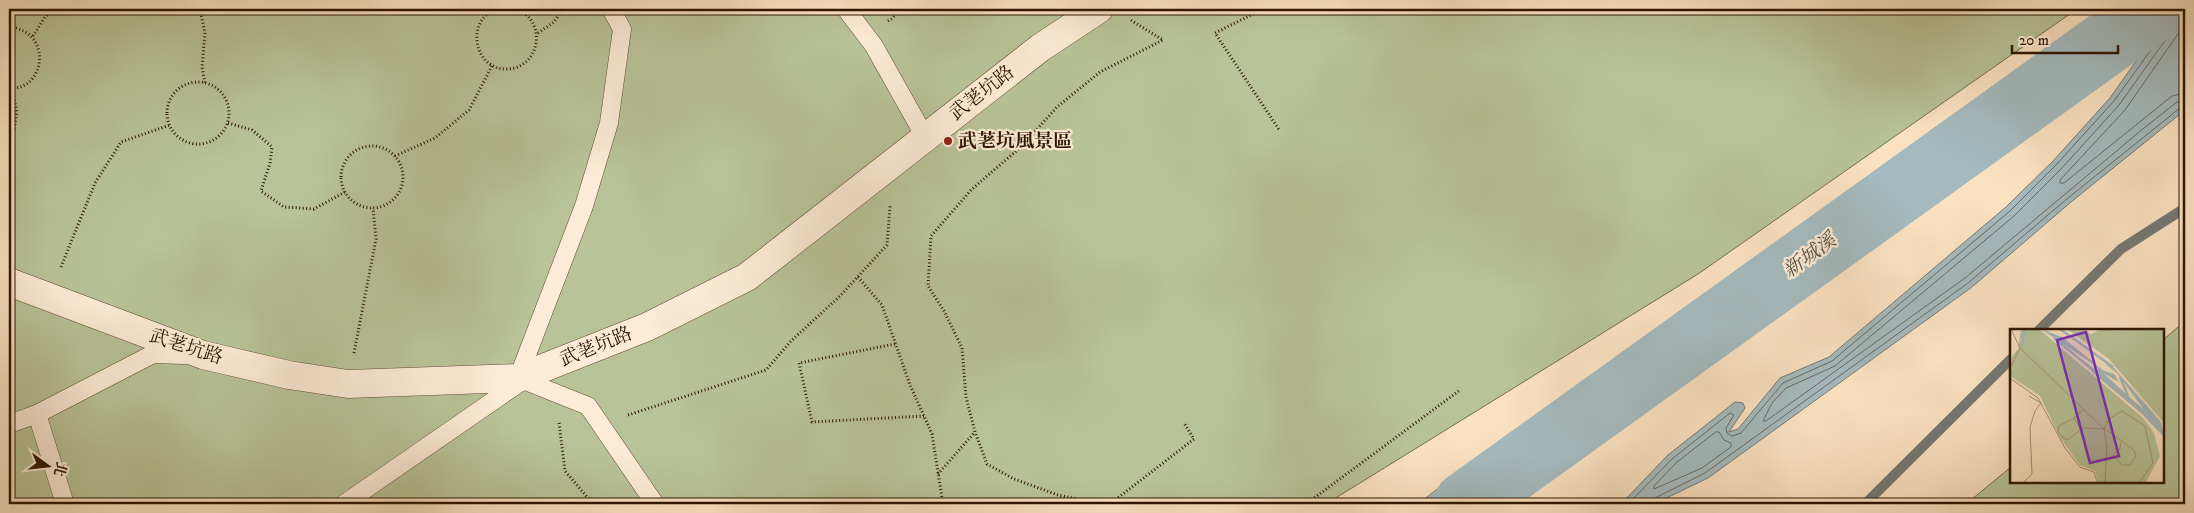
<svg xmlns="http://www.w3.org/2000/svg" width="2194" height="513" viewBox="0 0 2194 513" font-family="'IM FELL DW Pica','Noto Serif TC',serif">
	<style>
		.green { fill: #b8c498; stroke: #736d4d }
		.water { fill: #a4babe; stroke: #757873 }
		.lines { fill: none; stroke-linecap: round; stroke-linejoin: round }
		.shore { stroke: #696860; stroke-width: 1 }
		.stream { stroke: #757873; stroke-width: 10 }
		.river { stroke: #a4babe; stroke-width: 64 }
		.service-casing { stroke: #614932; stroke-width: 19 }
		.minor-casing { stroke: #614932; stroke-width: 29 }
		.path { stroke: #2e1602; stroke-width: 3; stroke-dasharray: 1 2.5; stroke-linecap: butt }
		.service { stroke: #fcecd7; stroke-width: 18 }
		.minor { stroke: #fcecd7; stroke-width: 28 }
		.poi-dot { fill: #8f2418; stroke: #fcecd7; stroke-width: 2 }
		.labels { text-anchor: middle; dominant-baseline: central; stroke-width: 4.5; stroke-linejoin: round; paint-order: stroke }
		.street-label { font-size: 19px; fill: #2e1602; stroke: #fcecd7 }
		.poi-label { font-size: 19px; font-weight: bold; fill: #2e1602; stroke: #fcecd7; text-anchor: start }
		.water-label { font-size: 20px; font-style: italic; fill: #574f44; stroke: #fcecd7 }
		.inset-river { fill: none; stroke: #a4babe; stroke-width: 2.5 }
		.inset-road { fill: none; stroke: #a89075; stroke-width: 1 }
		.view { fill: #7b2cbf; fill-opacity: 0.15; stroke: #7b2cbf; stroke-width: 2.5 }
		.inset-edge { fill: none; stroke: #2e1602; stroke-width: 2.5 }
	</style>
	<rect width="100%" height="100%" fill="#fae2c1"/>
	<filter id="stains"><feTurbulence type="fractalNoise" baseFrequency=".004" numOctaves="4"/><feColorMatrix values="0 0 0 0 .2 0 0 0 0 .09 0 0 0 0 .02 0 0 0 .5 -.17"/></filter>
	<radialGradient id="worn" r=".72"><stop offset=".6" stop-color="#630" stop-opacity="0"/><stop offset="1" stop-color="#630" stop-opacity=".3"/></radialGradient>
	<path class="green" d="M9 9H2077L1698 274 1326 504H9Z
		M2185 321V504H1966L2011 467 2012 482H2163V340Z"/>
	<path class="water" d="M2173 9H2185V110L2071 202 1972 287 1708 478 1654 504H1621L1668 455 1735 402 1743 403 1745 408 1729 432 1738 429 1780 378 1829 357 2006 207 2053 161 2110 98Z
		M1562 420 1581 436 1543 479 1510 504H1418L1510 433Z"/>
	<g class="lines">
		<path class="shore" d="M2183 9 2182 15 2174 28 2119 105 2061 169 2014 216 1835 366 1786 388 1772 403 1763 421H1766L1965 278 2144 128 2177 102 2185 100
			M2185 24 2125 110 2060 180V183H2064L2172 96 2185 93
			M1716 432H1719L1724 440 1731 443V447L1702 468 1654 489V486L1676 463Z
			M1426 504 1512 438 1562 427 1572 435V438L1540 475 1509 499 1508 504
			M1437 504 1515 444 1559 433 1563 436V439L1535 471 1505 494 1502 504
			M1449 504 1518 450 1545 445V448L1530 465 1500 489 1494 504
			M1628 504 1672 459 1730 413 1734 415 1726 428 1727 433 1732 436 1741 433 1783 383 1832 361 2010 211 2056 165 2114 101 2169 25 2177 9
			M1652 504 1655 498 1705 473 1968 283 2068 198 2180 108 2185 107"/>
		<path class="stream" d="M2039 330 2121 249 2185 208
			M1865 504 2012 358"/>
		<path class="river" d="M1465 504 2154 9"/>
		<defs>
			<path id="service" d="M611 9 622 29 609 123 584 206 518 378 588 406 655 504
				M846 9 874 46 925 137
				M37 414 153 354 184 355
				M9 424 37 414 65 504
				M344 504 522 381 518 379"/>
			<path id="minor" d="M9 282 203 355 289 375 348 384 518 378 647 327 747 277 1040 48 1099 9"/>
		</defs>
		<use href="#service" class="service-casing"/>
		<use href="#minor" class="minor-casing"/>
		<path class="path" d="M200 9 205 33 202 67 205 83
			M499 9C465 16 472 70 507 69 541 68 548 19 515 9
			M1263 9 1215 33 1280 131
			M888 21 893 18 899 9
			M9 27C54 31 45 92 9 88
			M538 33 554 22 563 9
			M33 36 45 17 53 9
			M167 113a31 31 0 1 1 62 0a31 31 0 1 1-62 0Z
			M228 123 252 130 272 147 270 163 261 191 284 207 314 209 345 192
			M341 177a31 31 0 1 1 62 0a31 31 0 1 1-62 0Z
			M9 156 17 113 12 88
			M395 156 435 138 469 110 492 66
			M61 267 95 183 121 142 170 125
			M858 277 882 305 910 385 932 434 943 504
			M895 344 799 363 812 422 924 416
			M354 353 376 239 373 208
			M628 415 766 370 791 341 840 296 887 245 890 206
			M559 423 565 471 593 504
			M938 474 975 432
			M1099 504 1058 495 1014 479 987 464 975 432 966 397 962 348 944 311 928 286 931 236 972 189 1022 146 1057 107 1100 72 1163 40 1129 19
			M1110 504 1194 439 1184 423
			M1306 504 1460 390"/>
		<use href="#service" class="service"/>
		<use href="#minor" class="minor"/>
	</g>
	<circle class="poi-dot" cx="948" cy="141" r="5"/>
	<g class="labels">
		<g class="street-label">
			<text transform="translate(982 93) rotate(-38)">武荖坑路</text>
			<text transform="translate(186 347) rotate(18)">武荖坑路</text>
			<text transform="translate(596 347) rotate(-22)">武荖坑路</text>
		</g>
		<g class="poi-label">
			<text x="958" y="141">武荖坑風景區</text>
		</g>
		<g class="water-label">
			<text transform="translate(1810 256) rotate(-36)">新城溪</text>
		</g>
	</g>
	<g transform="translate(2010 329)">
		<rect width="154" height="154" fill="#fae2c1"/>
		<path d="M11 0H29L133 89 144 104 150 127 136 153H88L85 142 70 136 50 109 30 67 0 47 2 27 8 20ZM57 0H74L81 5 91 0H154V94L99 30Z" fill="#b8c498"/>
		<path d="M31 0 52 8 94 42 104 45 109 53 93 44 134 81 107 44 95 35 104 39 151 93 154 108 132 85 82 43 81 39 89 41 86 37Z" fill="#a4babe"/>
		<path class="inset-river" d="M50 0 103 38M44 9 83 41M11 17 15 0M110 48 118 67"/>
		<path class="inset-road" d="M1 0 10 19 94 100 97 118 95 153M0 39 10 19M0 49 28 69 55 119 70 138 84 143 87 153M64 89 49 97 48 102 54 110H59L73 99 94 100 99 90 112 82 135 97 143 134 130 153M94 99 124 121 126 127 120 136H112L103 126 110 120 111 113M71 101 64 89 74 80M14 153 22 145 20 98 25 82 31 74 19 67"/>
		<path class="view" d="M76 3 109 127 80 134 47 11Z"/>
		<rect width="154" height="154" class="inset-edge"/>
	</g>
	<rect width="2194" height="513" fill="none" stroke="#fae2c1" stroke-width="30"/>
	<rect x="10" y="10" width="2174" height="493" fill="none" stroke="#2e1602" stroke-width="2.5"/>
	<rect x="15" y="15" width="2164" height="483" fill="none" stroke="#2e1602"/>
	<g transform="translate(48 466) rotate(105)" stroke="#fcecd7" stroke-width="4" paint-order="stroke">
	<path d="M0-4L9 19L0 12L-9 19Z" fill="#2e1602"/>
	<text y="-8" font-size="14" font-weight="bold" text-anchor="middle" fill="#2e1602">北</text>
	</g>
	<path d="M2012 45v8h106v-8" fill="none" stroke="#2e1602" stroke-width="2.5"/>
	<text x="2019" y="45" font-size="15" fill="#2e1602" stroke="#fcecd7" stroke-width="4" paint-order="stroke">20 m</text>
	<rect width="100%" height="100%" filter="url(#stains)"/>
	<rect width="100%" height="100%" fill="url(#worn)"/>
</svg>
